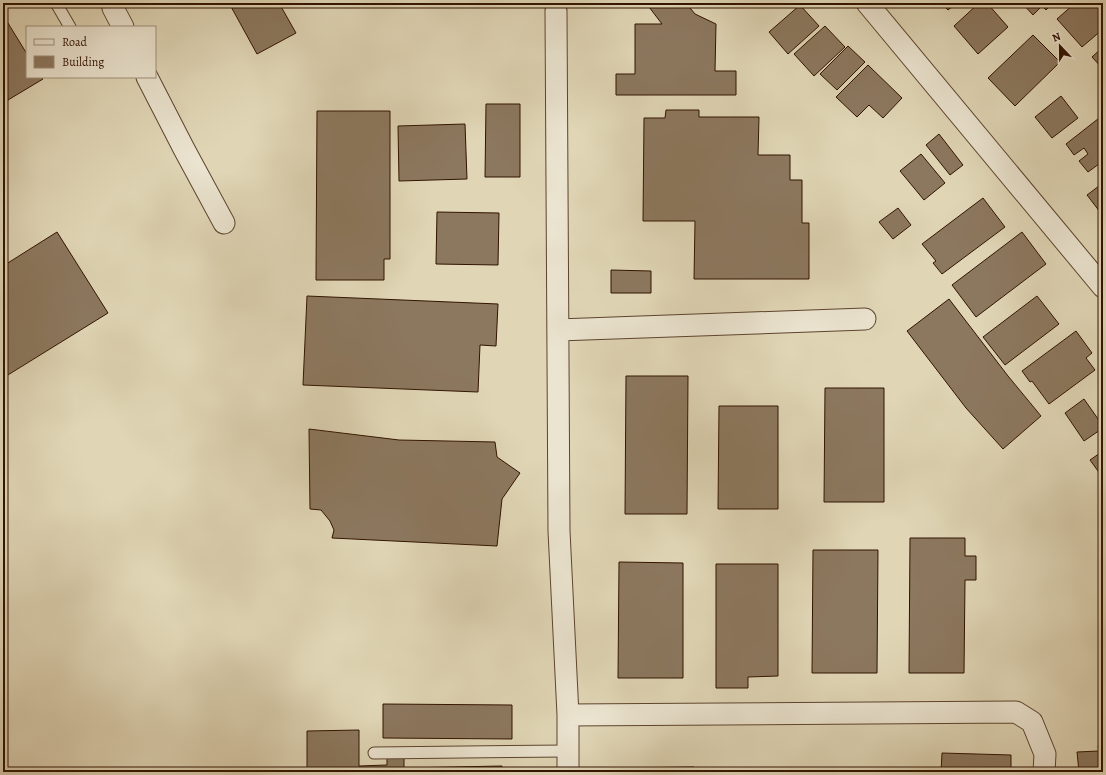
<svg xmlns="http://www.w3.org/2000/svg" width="1106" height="775" viewBox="0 0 1106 775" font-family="Alegreya,serif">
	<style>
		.building { fill: #8c785f; stroke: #311300 }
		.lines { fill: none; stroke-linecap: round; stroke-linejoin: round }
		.service-casing { stroke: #5d442e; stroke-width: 13 }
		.minor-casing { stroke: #5d442e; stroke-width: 23 }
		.service { stroke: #ebe4d0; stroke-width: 11 }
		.minor { stroke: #ebe4d0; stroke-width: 21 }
	</style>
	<rect width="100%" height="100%" fill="#e0d6b6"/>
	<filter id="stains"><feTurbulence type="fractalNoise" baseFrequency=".005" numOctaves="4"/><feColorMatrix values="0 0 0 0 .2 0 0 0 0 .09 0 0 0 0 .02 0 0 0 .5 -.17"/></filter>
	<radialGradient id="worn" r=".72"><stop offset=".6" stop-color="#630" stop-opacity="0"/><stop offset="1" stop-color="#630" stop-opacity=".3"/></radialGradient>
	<path class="building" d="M229 3H279L296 33 257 54Z
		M646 3H686L695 14 716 24 715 71H736V95H616V74H635V24H662Z
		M941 3H957L948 10Z
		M979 3H987L1008 27 978 54 954 26Z
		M1022 3H1053L1046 10 1042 6 1033 15Z
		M1075 3H1103V29L1082 47 1057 19Z
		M800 5 819 26 788 54 769 32Z
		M3 15 27 54V77H41L43 79 3 103Z
		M825 26 845 47 814 76 794 54Z
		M1033 35 1060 62 1015 106 988 78Z
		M848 46 865 62 837 90 820 74Z
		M1103 47V69L1092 57Z
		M868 65 902 98 883 118 869 105 857 117 836 97Z
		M1061 96 1078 118 1052 138 1035 117Z
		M486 104H520V177H485Z
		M666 110H699V117H759L758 155H790V180H802V223H809V279H694L695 221H643L644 118H665Z
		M317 111H390V259H384V280H316Z
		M1103 115V161L1088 172 1079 161 1088 154 1084 148 1074 155 1066 144Z
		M465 124 467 179 399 181 398 126Z
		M939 134 963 165 950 175 926 145Z
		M921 154 945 183 924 200 900 171Z
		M1103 183V210L1100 212 1087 195Z
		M983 198 1005 227 942 274 933 263 936 261 922 244Z
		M898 208 911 225 893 239 879 222Z
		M437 212 499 213 498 265 436 264Z
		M57 232 108 313 3 378V266Z
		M1022 232 1046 264 976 317 952 285Z
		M611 270 651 271V293H611Z
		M307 296 498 304 496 346 480 345 478 392 303 385Z
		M1037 296 1059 324 1005 365 983 337Z
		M949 299 1008 376 1041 416 1003 449 966 408 907 331Z
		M1076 331 1092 353 1086 358 1095 370 1049 404 1032 381 1030 382 1022 371Z
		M626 376H688L687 514H625Z
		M825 388H884V502H824Z
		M1084 399 1103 426V428L1084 441 1065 413Z
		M719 406H778V509H718Z
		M309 429 399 440 495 442 497 457 520 473 502 499 497 546 332 538 334 530 330 521 321 510 310 509Z
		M1103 451V478L1090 460Z
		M910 538H965V556H976V580H965L964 673H909Z
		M813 550H878L877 673H812Z
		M619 562 683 563V678H618Z
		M716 564H778V676L748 677V688H716Z
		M383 704 512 705V739L383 738Z
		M359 730V766L387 765V758H404V768L502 766V772H307V731Z
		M1098 746H1103V772H1079L1077 752 1099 751Z
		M942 753 1011 755V772H941Z
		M694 767V772H617V768Z"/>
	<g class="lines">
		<defs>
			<path id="service" d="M56 3 70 27
				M374 753 568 751"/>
			<path id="minor" d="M112 3 113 8 123 27
				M867 3 1103 287
				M556 11 559 531 568 715V772
				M147 77 184 149 224 223
				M558 330 865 319
				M568 715 1016 712 1032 722 1045 754 1044 772"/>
		</defs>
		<use href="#service" class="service-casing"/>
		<use href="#minor" class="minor-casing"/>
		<use href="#service" class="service"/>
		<use href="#minor" class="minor"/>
	</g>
	<rect width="1106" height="775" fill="none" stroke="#e0d6b6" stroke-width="16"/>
	<rect x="4" y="4" width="1098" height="767" fill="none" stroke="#311300" stroke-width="2"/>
	<rect x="8" y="8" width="1090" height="759" fill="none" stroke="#311300"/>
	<rect x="26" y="26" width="130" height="52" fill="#ebe4d0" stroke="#a1907d"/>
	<rect x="34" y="39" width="20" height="6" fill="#ebe4d0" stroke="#a1907d"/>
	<text x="62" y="46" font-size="12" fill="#311300">Road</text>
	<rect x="34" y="56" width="20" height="12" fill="#8c785f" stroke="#a1907d"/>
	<text x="62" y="66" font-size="12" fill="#311300">Building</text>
	<g transform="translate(1060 46) rotate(338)" stroke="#ebe4d0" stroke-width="3" paint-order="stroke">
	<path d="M0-3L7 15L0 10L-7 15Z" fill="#311300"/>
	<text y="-6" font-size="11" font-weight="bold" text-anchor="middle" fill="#311300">N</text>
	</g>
	<rect width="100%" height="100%" filter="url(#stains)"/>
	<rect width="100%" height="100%" fill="url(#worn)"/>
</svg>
